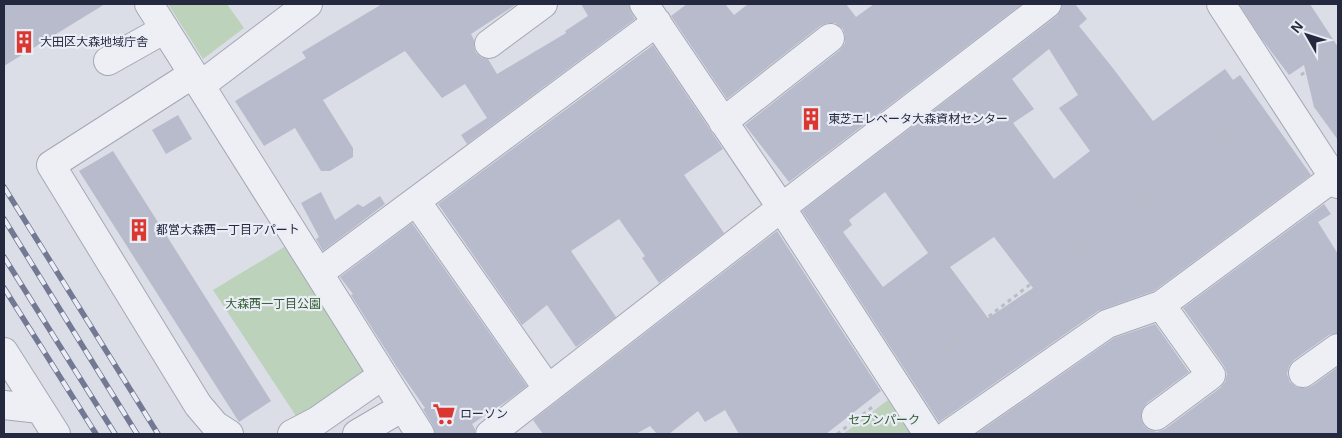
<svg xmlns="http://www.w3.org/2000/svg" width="1342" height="438" viewBox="0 0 1342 438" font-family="Arial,'Noto Sans JP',sans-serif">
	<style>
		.green { fill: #bdd2bb }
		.building { fill: #b8bbcb; fill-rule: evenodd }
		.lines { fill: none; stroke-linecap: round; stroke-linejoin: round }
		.minor-casing { stroke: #a4a8b5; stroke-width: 30 }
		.path { stroke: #b9bcc6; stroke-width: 3; stroke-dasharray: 4 4; stroke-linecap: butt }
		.minor { stroke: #eeeff5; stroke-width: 28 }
		.rail-casing { stroke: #737992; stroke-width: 5.5 }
		.rail { stroke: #eaedf5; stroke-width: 4; stroke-dasharray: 11; stroke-linecap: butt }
		.labels { text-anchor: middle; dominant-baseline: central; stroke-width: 4.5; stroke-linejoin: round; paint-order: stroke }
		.poi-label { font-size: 12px; fill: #24293f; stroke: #eaedf5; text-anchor: start }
		.park-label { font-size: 12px; fill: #305c30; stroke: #eaedf5 }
	</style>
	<rect width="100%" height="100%" fill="#dbdee7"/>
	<path class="green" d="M168 4H227L244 28 203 59Z
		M286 246 368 375 298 419 213 290Z
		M888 400 911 434H843Z"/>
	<path class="building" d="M4 4H105L4 66Z
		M382 4H517L471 34 474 40V46L476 53 482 58 488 59 497 74 566 33 565 31 588 16 581 4H629L631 12 635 19 467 144 461 135 487 118 465 84 442 98 405 51 323 100 353 148V157L330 171H321L295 128 264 146 235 101 306 58 302 52Z
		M687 4H725L734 15 748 4H846L856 17 874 4H1022L789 182 745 125 840 50 845 43V35L843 29 835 23H827L820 26 727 99 671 16Z
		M1062 4H1075L1087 19 1079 26 1112 67 1153 121 1225 69 1233 80 1240 75 1311 175 1154 291 1098 311 939 422 802 211 1057 16 1061 10ZM1049 49 1078 95 1059 108 1090 151 1054 179 1013 123 1034 109 1012 79ZM885 192 928 253 883 287 843 232 852 225 849 220ZM994 237 1033 288 988 318 950 267Z
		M1239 4H1310L1338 47V140L1314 107 1304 65 1289 75 1261 38Z
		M653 45 723 149 684 175 724 233 659 283 642 258 645 256 619 219 571 251 616 317 576 347 547 305 522 325 438 204Z
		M178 115 192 139 166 154 152 130Z
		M113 151 271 401 239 422 79 171Z
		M321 192 335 220 358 204 363 207 380 196 385 204 323 251 316 239 319 237 301 203Z
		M1324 204 1331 214 1318 222 1338 254V333L1329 335 1294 360 1289 366 1287 374 1290 382 1296 387 1305 388 1312 386 1338 367V434H976L1114 338 1155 324 1189 372 1147 403 1142 410 1141 418 1144 426 1149 430 1157 432 1165 429 1220 388 1225 382 1227 374 1224 366 1183 308Z
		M412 223 527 386 507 401 472 424 475 429V434H435L433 426 423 409 425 408 398 369 351 295 353 294 340 277Z
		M777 231 881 391 826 434H739L725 410 705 422 698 411 669 434H657L650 426 636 434H543L533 420Z"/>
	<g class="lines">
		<defs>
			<path id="minor" d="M149 4 420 434
				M644 4 775 198 928 434
				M1221 4 1338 184
				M489 44 543 4
				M108 61 165 29
				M193 74 51 165 198 405 215 425 229 434
				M201 85 308 4
				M723 122 830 38
				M416 201 548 389
				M319 273 657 22
				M4 352 56 434
				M1303 373 1338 348
				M4 405 40 409
				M1156 416 1211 375 1161 305
				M292 434 317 421 383 375
				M357 434 403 407
				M490 434 781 208 1047 4
				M949 434 1107 324 1161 305 1334 177"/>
		</defs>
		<use href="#minor" class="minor-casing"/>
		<path class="path" d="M1301 75 1338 47
			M919 370 1257 110
			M837 434 875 405"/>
		<use href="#minor" class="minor"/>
		<defs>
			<path id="rail" d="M4 187 158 434
				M4 219 137 434
				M4 257 115 434
				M4 288 96 434"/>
		</defs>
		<use href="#rail" class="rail-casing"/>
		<use href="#rail" class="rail"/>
	</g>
	<defs>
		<symbol id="building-bare" viewBox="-9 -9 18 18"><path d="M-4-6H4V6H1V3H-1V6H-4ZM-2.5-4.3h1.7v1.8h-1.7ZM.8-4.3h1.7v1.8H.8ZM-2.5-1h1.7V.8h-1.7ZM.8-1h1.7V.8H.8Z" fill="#db3731" stroke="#eaedf5" stroke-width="2.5" paint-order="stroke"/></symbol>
		<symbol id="supermarket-bare" viewBox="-9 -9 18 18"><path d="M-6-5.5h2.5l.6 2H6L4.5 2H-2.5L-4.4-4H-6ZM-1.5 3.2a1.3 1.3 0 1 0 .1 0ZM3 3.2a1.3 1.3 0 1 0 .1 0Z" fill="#db3731" stroke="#eaedf5" stroke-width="2.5" paint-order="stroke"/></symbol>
	</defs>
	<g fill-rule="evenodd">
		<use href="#building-bare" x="8" y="26" width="32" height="32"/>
		<use href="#building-bare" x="795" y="103" width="32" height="32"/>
		<use href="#building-bare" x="123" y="214" width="32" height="32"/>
		<use href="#supermarket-bare" x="428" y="398" width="32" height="32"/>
	</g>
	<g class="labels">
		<g class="poi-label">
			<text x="40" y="42">大田区大森地域庁舎</text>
			<text x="828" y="119">東芝エレベータ大森資材センター</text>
			<text x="156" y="230">都営大森西一丁目アパート</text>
			<text x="460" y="414">ローソン</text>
		</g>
		<g class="park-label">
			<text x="273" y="304">大森西一丁目公園</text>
			<text x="884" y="420">セブンパーク</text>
		</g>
	</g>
	<rect width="1342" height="438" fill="none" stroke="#24293f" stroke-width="10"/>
	<g transform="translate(1307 35) rotate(309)" stroke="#eaedf5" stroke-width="4" paint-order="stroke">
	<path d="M0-4L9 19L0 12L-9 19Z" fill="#24293f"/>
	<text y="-8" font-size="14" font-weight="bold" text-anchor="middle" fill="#24293f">N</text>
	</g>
</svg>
